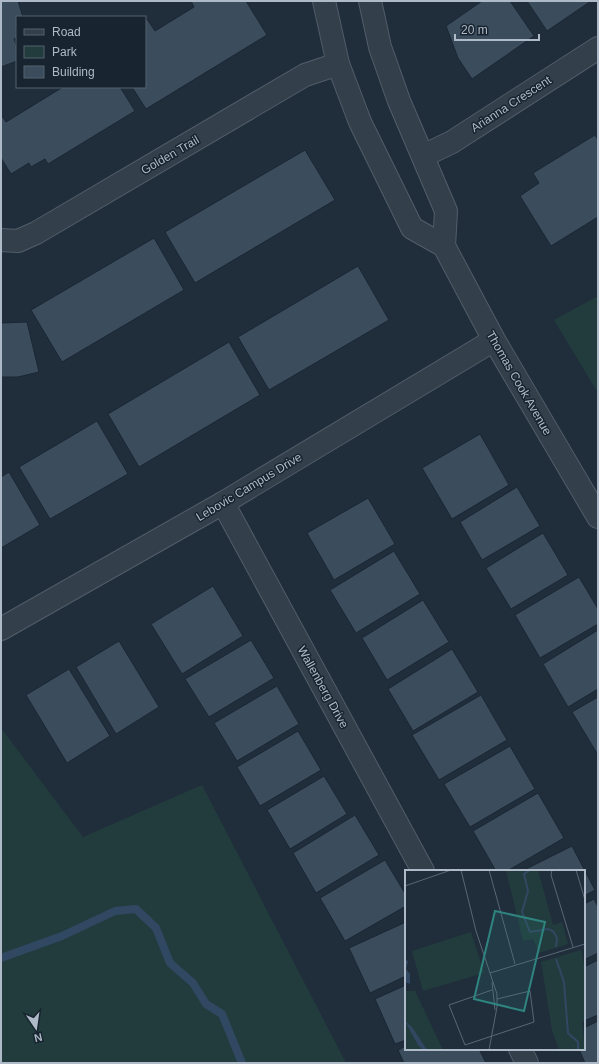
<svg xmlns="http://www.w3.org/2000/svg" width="599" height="1064" viewBox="0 0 599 1064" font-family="Arial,sans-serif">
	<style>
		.green { fill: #223c3d }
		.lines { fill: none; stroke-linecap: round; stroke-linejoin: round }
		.stream { stroke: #314863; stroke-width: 8 }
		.building { fill: #3b4c5c; stroke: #1b2633 }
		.minor-casing { stroke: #525d6a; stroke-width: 24 }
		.tertiary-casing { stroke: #525d6a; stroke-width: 24 }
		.minor { stroke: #343f4c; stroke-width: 22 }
		.tertiary { stroke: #343f4c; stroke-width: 22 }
		.labels { text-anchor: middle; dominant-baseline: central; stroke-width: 3; stroke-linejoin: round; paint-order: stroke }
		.street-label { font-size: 12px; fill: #afbac8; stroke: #192431 }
		.inset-river { fill: none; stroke: #314863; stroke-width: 2 }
		.inset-road { fill: none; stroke: #596674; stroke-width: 1 }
		.view { fill: #2f8480; fill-opacity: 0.15; stroke: #2f8480; stroke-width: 2 }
		.inset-edge { fill: none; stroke: #afbac8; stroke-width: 2 }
	</style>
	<rect width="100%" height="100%" fill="#202e3c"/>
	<path class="green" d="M598 296V393L554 320Z
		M1 728 83 837 202 785 346 1063H1Z"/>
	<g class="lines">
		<path class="stream" d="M1 958 62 936 115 911 136 909 156 928 170 963 193 983 206 1004 222 1014 242 1063"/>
	</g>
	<path class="building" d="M1 1H18L23 17H17V38L14 39 17 47V61L1 67Z
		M191 1H246L267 35 146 109 132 87H145V21L147 19 155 31 194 7Z
		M482 1H510L534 36 472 79 458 58 446 26Z
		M527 1H591L547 31Z
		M63 87H120L135 111 48 164 45 159 31 167 29 163 11 174 1 158V117L2 116 6 122Z
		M595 135 598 140V217L551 246 520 196 539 183 533 173Z
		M305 150 335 200 195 283 165 232Z
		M154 238 184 290 62 362 31 310Z
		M358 266 389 320 269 390 238 337Z
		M27 322 39 372 18 377H1V323Z
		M229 342 260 395 139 467 108 414Z
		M97 421 128 474 50 519 19 467Z
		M480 434 509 485 452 519 422 468Z
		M9 472 40 525 1 548V477Z
		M517 487 540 526 482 560 460 522Z
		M368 498 395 544 334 580 307 533Z
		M543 533 568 575 511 609 486 568Z
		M394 551 420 594 356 633 330 590Z
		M579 577 598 609V624L540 658 515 615Z
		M213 586 243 636 182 674 151 624Z
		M423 600 449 642 387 680 362 638Z
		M598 630V689L568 707 543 664Z
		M251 640 274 678 209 717 185 679Z
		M119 641 159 707 116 734 76 667Z
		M452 649 478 692 413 731 388 689Z
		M69 669 110 736 67 763 26 695Z
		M277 686 299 724 237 761 214 723Z
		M481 695 507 740 439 780 412 735Z
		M598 697V755L572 712Z
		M298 731 321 770 260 806 237 767Z
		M510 746 535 789 470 827 444 784Z
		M324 776 347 814 290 849 267 810Z
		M538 793 564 838 507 871H496L473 831Z
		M355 815 379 855 316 893 293 853Z
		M572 846 595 890 584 896V871H522Z
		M385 860 406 895V906L345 941 320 898Z
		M594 899 598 907V953L584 960V904Z
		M406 922V976L370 993 349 948Z
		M598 960V1015L584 1021V967Z
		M406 985V1040L395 1044 375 999Z
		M598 1021V1063H585L579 1049H584V1028Z
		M406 1046V1049H479L486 1063H404L398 1050Z"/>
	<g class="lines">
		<defs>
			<path id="minor" d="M423 156 452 142 598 48
				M1 240 18 241 36 233 305 75 338 64
				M223 503 423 871
				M520 1049 527 1063"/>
			<path id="tertiary" d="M324 1 338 64 360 122 412 228 444 246
				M370 1 380 47 399 101 446 211 444 246 494 340 598 517
				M1 629 223 503 494 340"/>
		</defs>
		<use href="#minor" class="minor-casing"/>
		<use href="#tertiary" class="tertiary-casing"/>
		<use href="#minor" class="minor"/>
		<use href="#tertiary" class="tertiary"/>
	</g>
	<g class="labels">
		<g class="street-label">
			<text transform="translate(511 104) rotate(-33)">Arianna Crescent</text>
			<text transform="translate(170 155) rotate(-30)">Golden Trail</text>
			<text transform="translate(519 383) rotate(60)">Thomas Cook Avenue</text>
			<text transform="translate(249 487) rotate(-31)">Lebovic Campus Drive</text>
			<text transform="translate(323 687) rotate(61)">Wallenberg Drive</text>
		</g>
	</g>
	<g transform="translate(405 870)">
		<rect width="180" height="180" fill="#202e3c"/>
		<path d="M101 0H133L148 55 157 52 163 74 134 83 128 69 118 71ZM66 62 79 103 18 121 7 81ZM176 80 180 99V151L177 152 180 180H154L147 160 136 92ZM0 121H10L38 180H0Z" fill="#223c3d"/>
		<path d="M0 90 3 91 1 99 5 104V114L0 112ZM0 151 7 157 22 180H18L13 175Z" fill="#314863"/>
		<path class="inset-river" d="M125 0 119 4 123 21 117 42 125 62 143 59 148 61 152 68 151 77M151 89 159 112 163 163 173 172V180"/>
		<path class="inset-road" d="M56 0 71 61 92 124V137L84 180M84 0 110 94M147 0 146 5 168 77M171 0 180 30M0 16 46 0M85 103 180 74M87 112 90 140M87 120 44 135 60 175 129 152 125 121 92 129"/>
		<path class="view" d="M90 41 140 52 119 141 69 129Z"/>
		<rect width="180" height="180" class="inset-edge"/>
	</g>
	<rect width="599" height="1064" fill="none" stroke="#afbac8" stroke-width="4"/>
	<rect x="16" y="16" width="130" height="72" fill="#192431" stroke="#55606d"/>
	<rect x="24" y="29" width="20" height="6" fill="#343f4c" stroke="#55606d"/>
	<text x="52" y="36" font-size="12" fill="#afbac8">Road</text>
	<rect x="24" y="46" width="20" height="12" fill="#223c3d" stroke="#55606d"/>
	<text x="52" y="56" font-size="12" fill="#afbac8">Park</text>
	<rect x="24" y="66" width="20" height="12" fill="#3b4c5c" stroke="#55606d"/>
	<text x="52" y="76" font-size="12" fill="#afbac8">Building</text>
	<g transform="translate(36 1028) rotate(167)" stroke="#192431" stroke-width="3" paint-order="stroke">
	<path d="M0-3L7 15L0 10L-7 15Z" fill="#afbac8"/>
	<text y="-6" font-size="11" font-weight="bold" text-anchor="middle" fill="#afbac8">N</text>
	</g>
	<path d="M455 34v6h84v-6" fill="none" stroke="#afbac8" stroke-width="2"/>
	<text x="461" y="34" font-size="12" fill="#afbac8" stroke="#192431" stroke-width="3" paint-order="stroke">20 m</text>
</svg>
